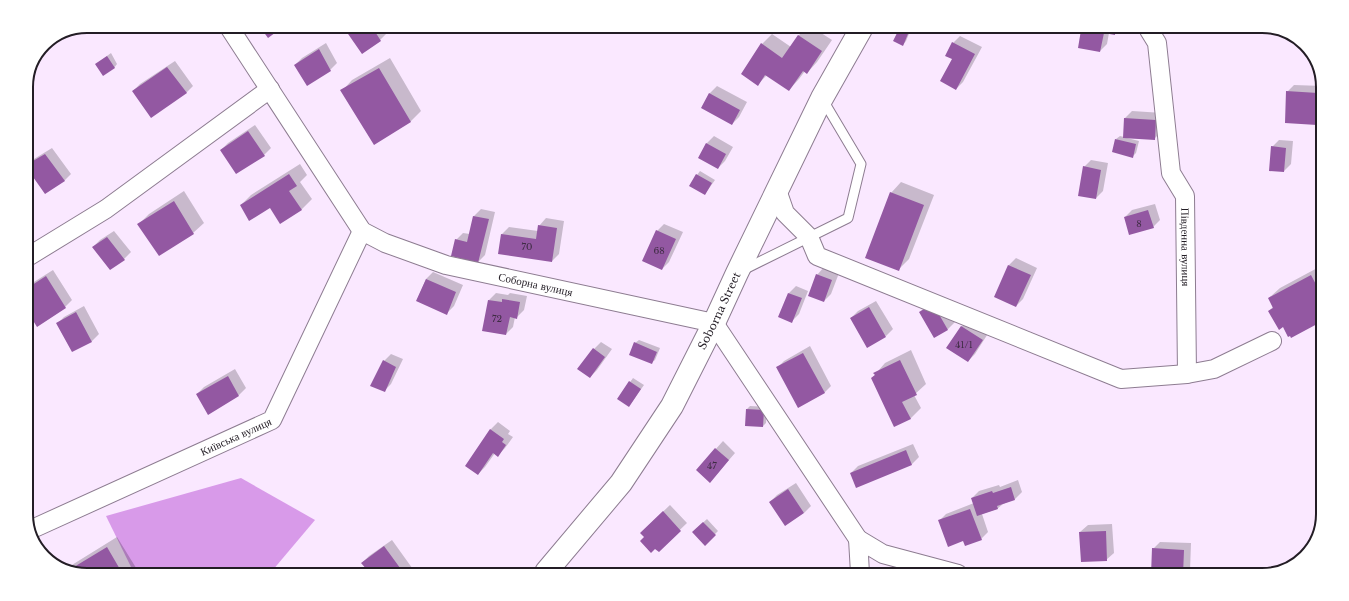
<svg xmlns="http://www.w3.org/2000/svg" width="1349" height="601" viewBox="0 0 1349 601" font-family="'Libre Baskerville',serif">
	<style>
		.forest { fill: #d89ae9 }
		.shadow { fill: #0003 }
		.building { fill: #9358a2 }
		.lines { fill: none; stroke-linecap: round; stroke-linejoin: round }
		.service-casing { stroke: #8d7c91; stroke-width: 11 }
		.minor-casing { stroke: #8d7c91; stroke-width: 20 }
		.tertiary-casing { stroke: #8d7c91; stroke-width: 24 }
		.service { stroke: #fff; stroke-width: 9 }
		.minor { stroke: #fff; stroke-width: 18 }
		.tertiary { stroke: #fff; stroke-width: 22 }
		.labels { text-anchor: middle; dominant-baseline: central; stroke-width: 3; stroke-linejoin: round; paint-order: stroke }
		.number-label { font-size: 9px; fill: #3f2c44 }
		.street-label { font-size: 11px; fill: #231d25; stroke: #fff }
		.rim { fill: none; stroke: #231d25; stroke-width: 2 }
	</style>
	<rect width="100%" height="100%" fill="#fae8ff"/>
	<path class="forest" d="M241 478 315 520 272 571H133L106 516Z"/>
	<path class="shadow" d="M351 27H383L387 33 380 40 362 52 348 31Z
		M806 29H815L832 40 817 62 807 73 805 71 799 79 789 90 767 75 758 84 762 44 772 34 791 47 799 35Z
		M900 29H911L906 41 903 45Z
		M1082 30H1118L1114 33H1109L1107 44 1100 51 1079 47Z
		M960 36 982 47 963 82 956 89 953 43Z
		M326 43 337 63 330 70 295 65 302 58Z
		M111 53 117 64 114 68 96 64Z
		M390 58 421 111 411 121 375 143 342 91 352 80Z
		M175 61 193 86 186 93 133 91 140 84Z
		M1294 85 1323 86V118L1316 124 1287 92Z
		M717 86 747 102 739 117 732 124 702 107 710 93Z
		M1132 111 1163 113 1162 131 1154 139 1127 138 1139 141 1136 153 1133 156 1116 139 1120 136 1124 137 1125 118Z
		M255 125 271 148 264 155 221 150 228 143Z
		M714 136 733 147 725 161 718 168 699 157 707 143Z
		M1279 140 1293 141 1291 164 1284 171 1270 170 1272 147Z
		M52 148 71 174 64 181 27 166 34 159Z
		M1091 160 1108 163 1103 191 1096 198 1084 167Z
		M300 164 307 175 300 182 312 199 301 210 241 205 251 195Z
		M700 171 715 180 705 194 697 175Z
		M901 182 934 195 909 259 899 269 891 193Z
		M184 191 204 223 193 233 138 225 149 214Z
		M1155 204 1160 220 1153 227 1125 217 1132 210Z
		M481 209 495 212 485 255 478 262 456 240 463 233 470 234 474 216Z
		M546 218 564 221 559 254 552 261 499 253 502 234 509 227 538 231 539 226Z
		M664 224 683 232 669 262 662 269 657 231Z
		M114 231 131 252 124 259 93 247 100 240Z
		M1016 258 1037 268 1023 299 1016 306 995 296 1009 265Z
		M1321 266 1320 320 1291 336 1284 326 1269 311 1274 306 1269 298 1280 288Z
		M824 267 839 273 831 294 824 301 817 275Z
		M53 270 72 300 65 307H26V287Z
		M433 272 463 285 454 306 447 313 417 300 426 279Z
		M796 286 808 291 799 314 792 321 789 293Z
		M496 293 508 295 510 293 527 296 524 310 517 317H515L513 327 506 334 489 300Z
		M940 297 955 322 948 329 935 337 920 312 927 305Z
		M876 301 893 329 886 336 851 318 858 311Z
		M84 306 99 334 92 341 72 351 57 324 64 317Z
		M968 320 989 332 975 354 968 361 961 327Z
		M639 340 660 348 655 360 651 363 635 343Z
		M601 342 612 349 597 370 590 377 594 349Z
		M810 346 831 386 824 393 777 368 784 361Z
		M911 350 926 384 914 395 921 408 910 419 872 378 885 363Z
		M391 354 403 359 391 384 384 391V361Z
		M235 369 246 388 239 395 197 394 204 387Z
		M633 378 644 385 632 402 618 399Z
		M750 406 767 407 766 423 763 426 747 409Z
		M498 422 510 431 508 434 513 437 505 448 498 455 495 453 485 467 478 474 466 466 491 429Z
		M723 441 735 453 717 474 697 470Z
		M913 444 919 457 912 464 857 486 851 473 858 466Z
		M1018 480 1022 492 1015 499 1003 504 997 509 982 514 988 532 981 539 964 540 939 521 946 514 974 503 972 498 979 491 999 485 1000 487Z
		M796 483 811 506 804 513 770 502 777 495Z
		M670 505 687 523 659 550 648 526Z
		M707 519 718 531 705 544 693 532Z
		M1112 524 1114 553 1106 560 1080 532 1088 525Z
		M117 537 138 571 65 570 67 568Z
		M392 540 415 572 369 571 362 563 369 556Z
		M1160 542 1191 543 1190 571 1186 575H1152L1153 549Z
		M827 569 829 573H816Z"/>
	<path class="building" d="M260 27H283L268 38Z
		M352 27H372L381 41 362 54 346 31Z
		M899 29H910L903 46 893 41Z
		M1081 30H1115V35L1104 33 1100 52 1078 48Z
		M798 35 822 51 807 74 803 71 789 91 765 75 758 86 741 74 761 43 782 58Z
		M952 42 975 54 956 90 940 81 952 59 945 56Z
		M319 49 331 71 307 86 294 65Z
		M107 56 115 68 103 76 95 64Z
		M167 67 187 93 151 118 132 91Z
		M379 68 411 122 374 145 340 90Z
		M1286 91 1318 93 1317 125 1285 123Z
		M709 93 740 110 732 125 701 108Z
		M1124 118 1156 120 1155 140 1123 138Z
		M248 131 265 156 236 174 220 150Z
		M1115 139 1136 144 1133 158 1112 152Z
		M706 143 726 154 718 169 698 158Z
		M1271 146 1286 148 1284 172 1269 171Z
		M45 154 65 181 45 194 26 167V165Z
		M1083 166 1101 170 1096 199 1078 196Z
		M289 174 297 186 289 191 302 210 280 224 270 208 249 221 240 205Z
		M696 174 712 183 705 195 689 186Z
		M890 192 924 205 899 271 865 258Z
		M174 201 194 234 159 256 137 224Z
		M1148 210 1154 228 1129 235 1124 217Z
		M473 216 489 219 478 263 451 256 455 239 467 242Z
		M538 225 557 228 552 262 498 254 501 234 536 239Z
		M656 230 676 239 662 270 642 261Z
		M107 237 125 260 110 270 92 247Z
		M1008 265 1031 275 1016 307 994 297Z
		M816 274 832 280 824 302 808 296Z
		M1311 275 1321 294 1320 320 1318 321 1319 323 1291 338 1290 336 1288 337 1283 327 1279 330 1268 311 1273 308 1268 298Z
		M46 276 66 308 37 327 26 309V289Z
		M426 279 456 292 447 315 416 301Z
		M788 293 802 298 792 323 778 317Z
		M502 299 520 302 517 319 510 317 506 335 482 331 488 300 502 302Z
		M933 304 948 330 934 338 919 312Z
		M869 307 886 337 867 348 850 318Z
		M76 312 92 342 72 352 56 323Z
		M961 326 983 340 968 362 946 348Z
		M634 342 657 352 652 364 629 355Z
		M593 348 605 357 590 378 577 369Z
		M803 353 825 393 798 408 776 367Z
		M383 360 396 367 385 392 370 386Z
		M900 360 917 395 902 402 911 419 894 427 871 378 875 375 873 373Z
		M228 376 239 396 208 415 196 394Z
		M629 381 641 389 629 407 617 399Z
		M746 409 764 410 763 427 745 426Z
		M490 429 504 439 502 442 506 445 498 457 493 453 478 475 465 466Z
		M715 448 729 460 710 483 696 470Z
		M906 450 912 465 856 488 850 473Z
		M1011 487 1015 500 997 506 998 509 977 516 971 498 992 491 993 493Z
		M788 489 804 513 785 526 769 502Z
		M970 509 982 540 965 546 963 541 948 547 938 520Z
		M663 511 681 531 659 552 655 549 651 553 640 541 644 537 640 533Z
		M703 522 716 535 705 546 692 532Z
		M1106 531 1107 561 1081 562 1079 532Z
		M384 546 403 572 368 571 361 563Z
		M107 547 121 571 69 570Z
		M1152 548 1184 550 1183 575H1151Z"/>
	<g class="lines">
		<defs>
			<path id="service" d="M743 270 848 218 861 164 823 100"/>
			<g id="minor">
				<path id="s1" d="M229 27 362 231 385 243 446 265 714 323 858 539"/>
				<path id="s2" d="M1149 30 1157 43 1171 173 1185 196 1187 374"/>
				<path d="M777 190 785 213 809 237 817 256 1121 379 1187 374 1214 369 1272 341"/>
				<path d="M26 258 106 209 270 89"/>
				<path id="s3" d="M30 530 272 420 362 231"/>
				<path d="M860 573 858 539 883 554 958 574"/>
			</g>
			<g id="tertiary">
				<path id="s4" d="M546 572 621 483 672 406 714 323 737 273 822 98 861 29"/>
			</g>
		</defs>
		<use href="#service" class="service-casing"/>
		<use href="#minor" class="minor-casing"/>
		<use href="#tertiary" class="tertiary-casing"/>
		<use href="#service" class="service"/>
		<use href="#minor" class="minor"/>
		<use href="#tertiary" class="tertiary"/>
	</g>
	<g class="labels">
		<g class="number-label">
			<text x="1139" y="223">8</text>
			<text x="527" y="246">70</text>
			<text x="659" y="250">68</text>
			<text x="497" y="318">72</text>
			<text x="964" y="344">41/1</text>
			<text x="712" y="465">47</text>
		</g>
		<g class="street-label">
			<text stroke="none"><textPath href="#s2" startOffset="224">Південна вулиця</textPath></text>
			<text stroke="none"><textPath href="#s1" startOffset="426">Соборна вулиця</textPath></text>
			<text stroke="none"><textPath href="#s4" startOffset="315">Soborna Street</textPath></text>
			<text stroke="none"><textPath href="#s3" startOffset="226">Київська вулиця</textPath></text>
		</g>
	</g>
	<path d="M0 0H1349V601H0ZM87 33H1262A54 54 0 0 1 1316 87V514A54 54 0 0 1 1262 568H87A54 54 0 0 1 33 514V87A54 54 0 0 1 87 33Z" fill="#fff" fill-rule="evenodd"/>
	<path class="rim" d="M87 33H1262A54 54 0 0 1 1316 87V514A54 54 0 0 1 1262 568H87A54 54 0 0 1 33 514V87A54 54 0 0 1 87 33Z"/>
</svg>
